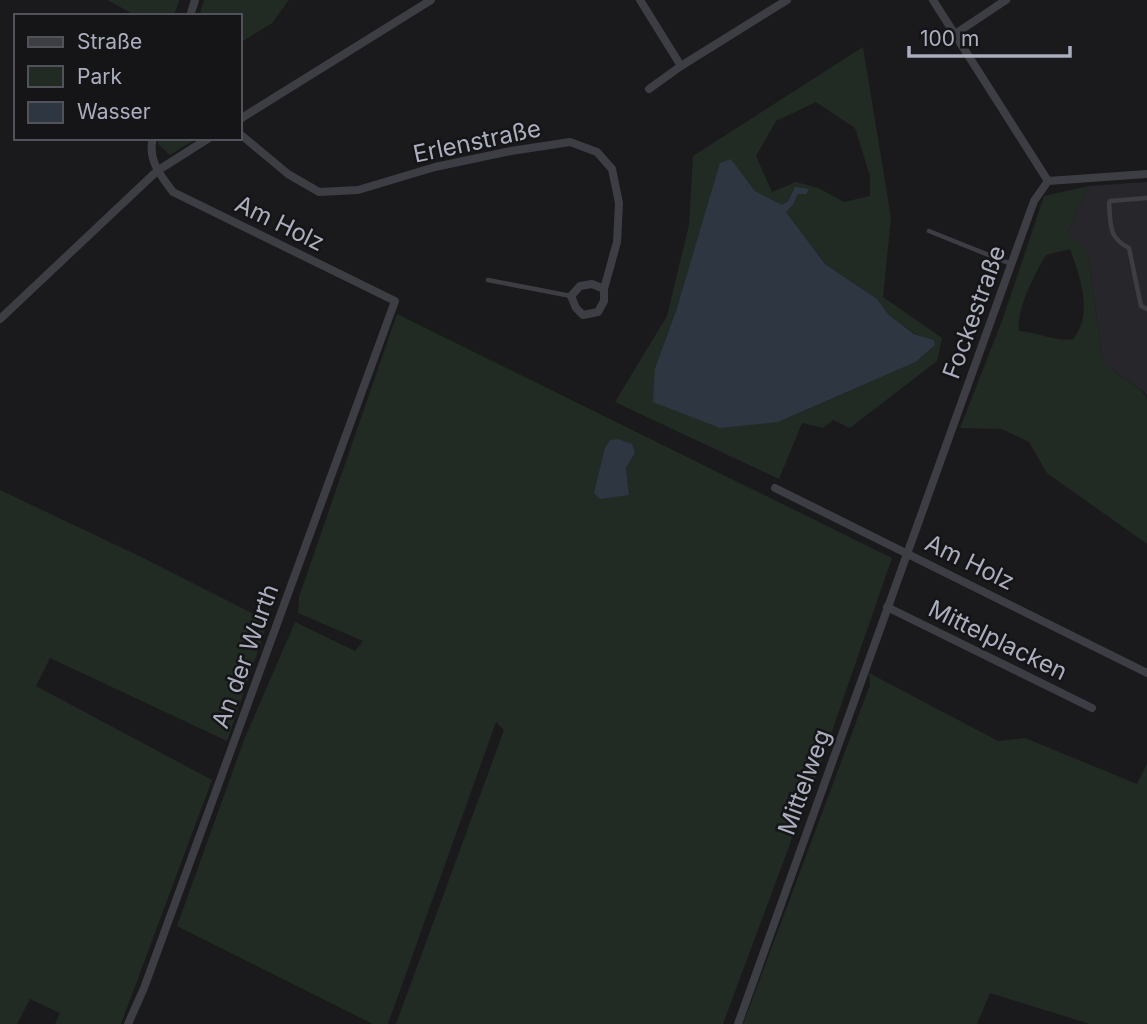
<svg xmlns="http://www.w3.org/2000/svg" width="1147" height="1024" viewBox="0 0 1147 1024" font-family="Inter,sans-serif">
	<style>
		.built { fill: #27262a }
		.green { fill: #212b24; fill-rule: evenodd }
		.water { fill: #2e3642 }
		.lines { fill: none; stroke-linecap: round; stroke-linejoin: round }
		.lane { stroke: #3d3d44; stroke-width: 4.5 }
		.street { stroke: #3d3d44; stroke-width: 8 }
		.labels { text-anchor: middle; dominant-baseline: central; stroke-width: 5; stroke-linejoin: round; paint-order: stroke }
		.street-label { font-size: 24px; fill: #abaebd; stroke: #151518 }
	</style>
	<rect width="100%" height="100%" fill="#1a1a1d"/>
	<path class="built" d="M1147 182V396L1144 392 1103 363 1088 254 1067 233 1089 186Z"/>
	<path class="green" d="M107 0H179L174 16H137Z
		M204 0H289L272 23 240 43V16H199Z
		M863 47 891 218 883 297 942 338 937 361 850 428 833 420 823 428 802 423 779 479 615 402 667 316 689 225 693 156ZM816 102 855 128 870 176V196L844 202 818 188 796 182 772 192 756 156 776 121ZM731 159 755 191 782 206 788 201 795 187 798 194 793 205 786 212 825 264 877 299 888 314 915 334 934 340 935 345 916 362 778 422 655 368Z
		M159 138H197L170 155 158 144Z
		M1089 186 1067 233 1088 254 1103 363 1142 391 1147 398V544L1047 473 1029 442 1002 429 960 428 1002 321 1044 196ZM1070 249C1080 277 1094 314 1073 339 1055 342 1037 332 1019 331 1016 310 1035 273 1046 255Z
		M397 314 892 558 813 786 799 813 790 844 723 1024H396L504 730 496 722 388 1024H373L177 926 244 740 295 622 355 651 363 641 298 613 299 597ZM618 439 635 453 626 468 629 495Z
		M0 490 137 555 268 621 227 741 50 658 36 686 212 780 121 1024H55L60 1013 30 999 17 1024H0Z
		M869 673 998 741 1025 738 1137 784 1147 764V1024H1090L990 993 977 1024H743L870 685Z"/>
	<path class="water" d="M731 159 755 191 782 205 788 201 795 187 809 189 806 194H798L793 205 786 212 825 264 877 299 888 314 914 334 934 340 935 345 916 362 778 422 720 428 653 402 655 368 677 308 720 163Z
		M618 439 632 444 635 453 626 468 629 495 600 499 594 493 605 448 610 440Z"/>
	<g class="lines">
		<path class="lane" d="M1147 198 1110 201 1109 203C1111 226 1108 237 1129 248L1141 306 1147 309
			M929 231 1011 264
			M488 280 571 296"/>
		<path class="street" d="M640 0 681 66 787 0
			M933 0 1048 181
			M190 16 195 0
			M955 34 1006 0
			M649 89 681 66
			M240 119 431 0
			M240 134 288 174 319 192 358 190 435 167 511 151 570 142 597 152 612 169 619 203 617 242 604 289V301L598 312 583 315 576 308 571 296 580 286 592 284 604 289
			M1048 181 1147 174
			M0 319 157 171 209 138
			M775 488 1147 673
			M887 607 1092 708
			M128 1024 144 988 395 301 173 192C161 176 147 160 153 138
			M738 1024 1034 201 1048 181"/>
	</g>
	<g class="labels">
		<g class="street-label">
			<text transform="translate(477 141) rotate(-12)">Erlenstraße</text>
			<text transform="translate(280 223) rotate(26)">Am Holz</text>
			<text transform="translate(974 312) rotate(-70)">Fockestraße</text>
			<text transform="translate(970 562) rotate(26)">Am Holz</text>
			<text transform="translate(998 640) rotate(26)">Mittelplacken</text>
			<text transform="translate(245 656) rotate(-70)">An der Wurth</text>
			<text transform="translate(804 782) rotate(-70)">Mittelweg</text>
		</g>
	</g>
	<rect x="14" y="14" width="228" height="126" fill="#151518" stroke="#51525a" stroke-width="2"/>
	<rect x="28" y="37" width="35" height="10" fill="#3d3d44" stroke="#51525a" stroke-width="2"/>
	<text x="77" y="49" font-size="21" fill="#abaebd">Straße</text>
	<rect x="28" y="66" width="35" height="21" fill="#212b24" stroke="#51525a" stroke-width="2"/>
	<text x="77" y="84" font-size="21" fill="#abaebd">Park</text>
	<rect x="28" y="102" width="35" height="21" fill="#2e3642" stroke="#51525a" stroke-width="2"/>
	<text x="77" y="119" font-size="21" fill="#abaebd">Wasser</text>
	<path d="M909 46v10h161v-10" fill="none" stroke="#abaebd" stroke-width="3.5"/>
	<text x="920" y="46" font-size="21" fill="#abaebd" stroke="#151518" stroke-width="5" paint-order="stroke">100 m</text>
</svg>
